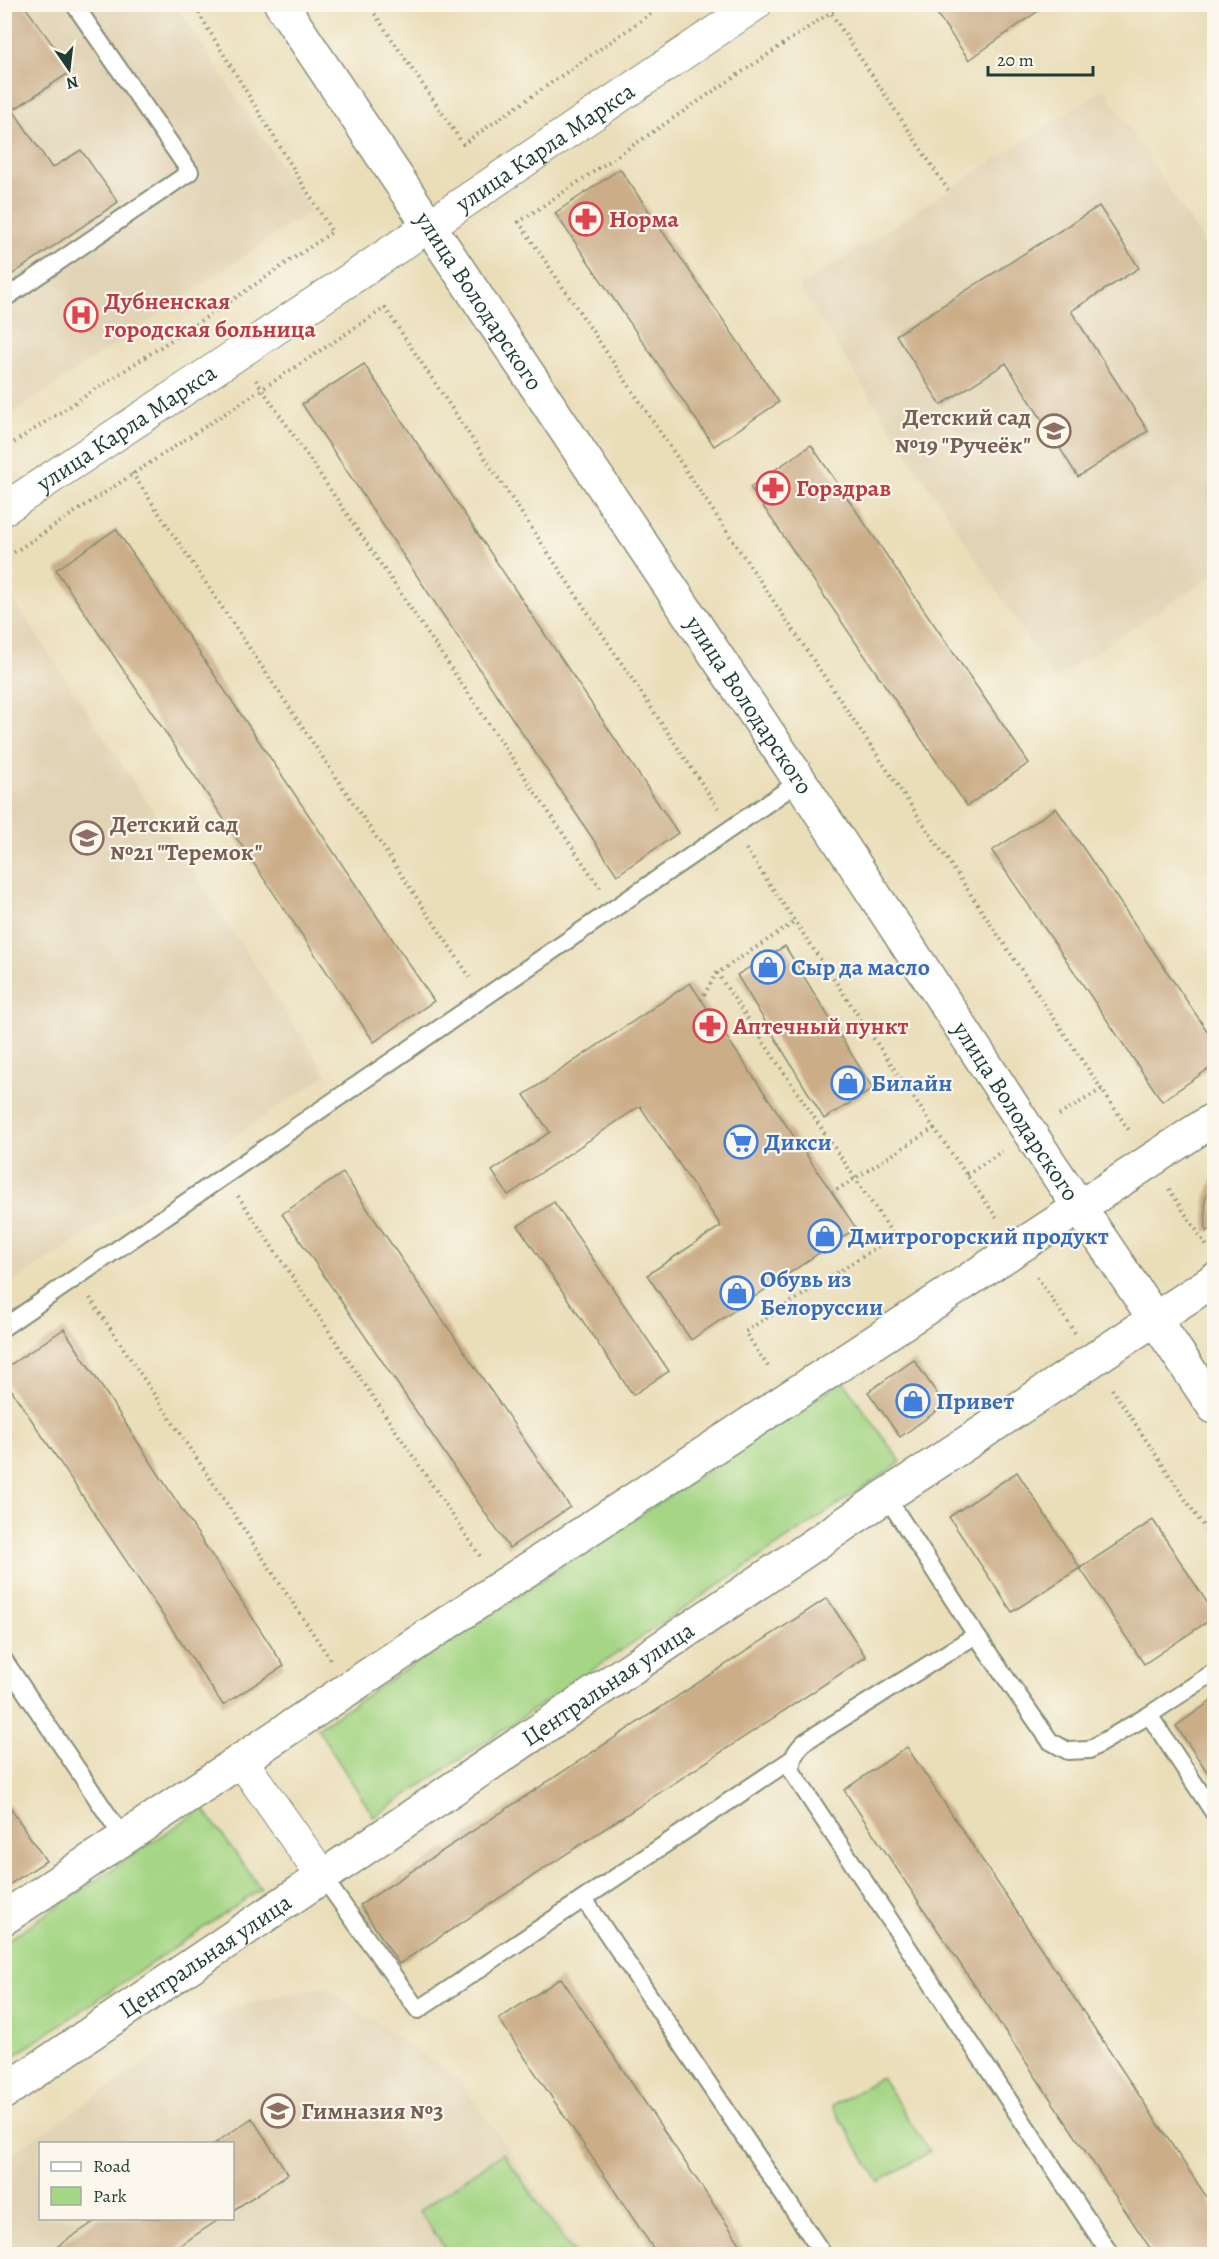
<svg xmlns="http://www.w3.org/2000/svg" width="1219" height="2259" viewBox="0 0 1219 2259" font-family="Alegreya,serif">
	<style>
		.built { fill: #e1d3b5; fill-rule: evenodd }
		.green { fill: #a5d685; stroke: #628a5c; stroke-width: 1.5 }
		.building { fill: #cbad88 }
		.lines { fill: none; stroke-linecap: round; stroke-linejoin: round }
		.lane-casing { stroke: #848e76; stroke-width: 20 }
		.street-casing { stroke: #848e76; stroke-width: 34 }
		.secondary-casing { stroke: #848e76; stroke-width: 36 }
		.path { stroke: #848e76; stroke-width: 4; stroke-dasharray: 1.5 4.5; stroke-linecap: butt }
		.lane { stroke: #fff; stroke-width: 16 }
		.street { stroke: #fff; stroke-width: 32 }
		.secondary { stroke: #fff; stroke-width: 33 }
		.labels { text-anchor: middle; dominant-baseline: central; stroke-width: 4.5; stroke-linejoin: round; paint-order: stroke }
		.street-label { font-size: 24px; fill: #1f3d34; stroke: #fbf7ec }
		.health-label { font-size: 24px; font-weight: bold; fill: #be3a42; stroke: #fbf7ec; text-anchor: start }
		.education-label { font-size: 24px; font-weight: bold; fill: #785e54; stroke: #fbf7ec; text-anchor: start }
		.shop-label { font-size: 24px; font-weight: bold; fill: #366cbe; stroke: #fbf7ec; text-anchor: start }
	</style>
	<rect width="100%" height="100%" fill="#fbf7ec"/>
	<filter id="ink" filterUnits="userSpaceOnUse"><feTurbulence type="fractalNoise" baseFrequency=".0167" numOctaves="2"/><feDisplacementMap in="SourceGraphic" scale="12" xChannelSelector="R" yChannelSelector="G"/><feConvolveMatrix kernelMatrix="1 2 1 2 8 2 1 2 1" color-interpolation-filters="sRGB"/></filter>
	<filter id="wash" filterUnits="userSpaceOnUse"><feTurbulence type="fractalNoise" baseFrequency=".008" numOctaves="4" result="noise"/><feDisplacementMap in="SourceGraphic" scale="24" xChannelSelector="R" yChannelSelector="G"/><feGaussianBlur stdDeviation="1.35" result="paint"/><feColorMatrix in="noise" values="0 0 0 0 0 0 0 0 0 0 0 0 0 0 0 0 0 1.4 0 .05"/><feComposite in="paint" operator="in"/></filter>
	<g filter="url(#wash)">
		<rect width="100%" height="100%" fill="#eadeb9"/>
		<path class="built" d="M5 5H176L310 211 5 419Z
			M1104 89 1214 258V575L1054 679 799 287Z
			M11 596 327 1075 5 1288 4 600Z
			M323 1986 459 2079 581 2254H5V2158L226 2009ZM40 2144H232V2218H40Z"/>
		<path class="green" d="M843 1381 901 1462 374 1817 317 1728Z
			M203 1808 261 1889 5 2062V1942Z
			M881 2077 930 2152 879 2182 832 2106Z
			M503 2153 574 2254H449L419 2211Z"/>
		<g id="blocks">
			<path class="building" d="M16 4H23L72 71 13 110 52 168 81 150 118 202 4 280V13Z
				M930 4H1048L969 60Z
				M620 169 779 402 714 446 555 213Z
				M1099 206 1139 268 1071 311 1148 431 1078 477 1006 363 941 405 896 335Z
				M364 364 678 833 617 875 302 404Z
				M811 445 1029 763 967 806 750 487Z
				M116 529 434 1001 374 1042 56 570Z
				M1056 808 1214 1041V1065L1162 1101 992 851Z
				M785 946 873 1089 824 1119 737 975Z
				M690 983 856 1228 691 1340 647 1275 721 1226 640 1106 508 1195 492 1171 550 1132 524 1095Z
				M343 1173 570 1507 509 1548 282 1214Z
				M1214 1175V1227L1206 1232 1205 1200Z
				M554 1202 669 1371 633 1395 518 1226Z
				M64 1329 284 1666 223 1705 4 1379V1369Z
				M914 1360 945 1405 900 1437 868 1392Z
				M1017 1472 1080 1568 1012 1612 949 1517Z
				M1153 1520 1214 1613V1617L1144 1664 1080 1568Z
				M827 1598 866 1657 399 1964 360 1905Z
				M1214 1699V1782L1176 1726Z
				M907 1747 1214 2208V2254H1154L844 1790Z
				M6 1801 46 1861 4 1888V1802Z
				M561 1978 747 2254H657L499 2019Z
				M252 2118 288 2174 232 2211V2144H214Z
				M100 2218H221L167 2254H46Z"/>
		</g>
	</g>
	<g filter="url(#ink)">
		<use href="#blocks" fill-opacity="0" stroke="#848e76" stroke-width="1.5"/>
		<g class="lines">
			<defs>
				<path id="lane" d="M4 299 190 172 74 4
					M4 1327 800 781
					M886 1496 976 1635 1050 1741 1068 1751 1089 1750 1149 1715
					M976 1635 806 1741C796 1750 792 1757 791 1770L1110 2254
					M4 1660 124 1839
					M1214 1672 1149 1715 1214 1813
					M322 1876 418 2010 792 1759
					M584 1899 823 2254"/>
				<g id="street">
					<path id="s1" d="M4 509 361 272 756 4"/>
					<path d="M241 1760 322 1876"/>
				</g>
				<g id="secondary">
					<path id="s2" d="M281 4 800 781 1049 1162 1214 1407"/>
					<path d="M4 1918 501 1587 1214 1119"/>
					<path id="s3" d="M4 2092 886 1496 1214 1280"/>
				</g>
			</defs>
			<use href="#lane" class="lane-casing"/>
			<use href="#street" class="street-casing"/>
			<use href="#secondary" class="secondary-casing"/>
			<path class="path" d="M368 4 463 144 665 4
				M825 4 948 190
				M843 4 519 222 1131 1133
				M256 380 600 888
				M4 449 225 305 332 232 193 4
				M132 473 470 977
				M4 559 385 308 718 808
				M746 849 934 1128 832 1193
				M717 973 894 1236 745 1332 769 1368
				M701 1000 717 973 795 922
				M1059 1115 1102 1089
				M934 1128 999 1221
				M967 1175 1002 1151
				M1169 1189 1208 1248
				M238 1196 482 1559
				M1037 1277 1075 1333
				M90 1298 330 1659
				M1112 1389 1214 1542"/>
			<use href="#lane" class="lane"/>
			<use href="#street" class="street"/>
			<use href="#secondary" class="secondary"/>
		</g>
	</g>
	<defs>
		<symbol id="pharmacy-ring" viewBox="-11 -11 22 22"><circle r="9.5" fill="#fbf7ec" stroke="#e0444e" stroke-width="1.5"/><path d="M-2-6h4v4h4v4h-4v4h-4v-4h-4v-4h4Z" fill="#e0444e"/></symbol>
		<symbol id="hospital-ring" viewBox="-11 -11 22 22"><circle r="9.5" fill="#fbf7ec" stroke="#e0444e" stroke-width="1.5"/><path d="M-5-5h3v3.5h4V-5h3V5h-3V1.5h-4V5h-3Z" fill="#e0444e"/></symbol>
		<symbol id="school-ring" viewBox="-11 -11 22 22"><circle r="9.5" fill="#fbf7ec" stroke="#8d6e63" stroke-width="1.5"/><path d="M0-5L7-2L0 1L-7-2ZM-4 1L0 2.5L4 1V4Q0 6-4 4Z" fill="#8d6e63"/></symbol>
		<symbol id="shop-ring" viewBox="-11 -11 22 22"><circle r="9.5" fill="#fbf7ec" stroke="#3f7fe0" stroke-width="1.5"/><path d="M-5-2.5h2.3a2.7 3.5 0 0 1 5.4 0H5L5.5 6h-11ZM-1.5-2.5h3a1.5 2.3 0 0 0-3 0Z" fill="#3f7fe0"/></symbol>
		<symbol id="supermarket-ring" viewBox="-11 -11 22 22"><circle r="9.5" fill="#fbf7ec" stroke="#3f7fe0" stroke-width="1.5"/><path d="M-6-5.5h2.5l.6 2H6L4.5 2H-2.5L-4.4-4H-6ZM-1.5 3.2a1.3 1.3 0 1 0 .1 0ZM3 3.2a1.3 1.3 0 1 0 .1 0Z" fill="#3f7fe0"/></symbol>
	</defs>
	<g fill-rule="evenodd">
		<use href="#pharmacy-ring" x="567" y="200" width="38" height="38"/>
		<use href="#hospital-ring" x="62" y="296" width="38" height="38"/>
		<use href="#school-ring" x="1035" y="412" width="38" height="38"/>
		<use href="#pharmacy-ring" x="754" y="469" width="38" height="38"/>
		<use href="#school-ring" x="68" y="819" width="38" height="38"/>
		<use href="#shop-ring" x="749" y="948" width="38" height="38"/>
		<use href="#pharmacy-ring" x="691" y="1007" width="38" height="38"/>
		<use href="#shop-ring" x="829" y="1064" width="38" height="38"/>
		<use href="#supermarket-ring" x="722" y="1123" width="38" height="38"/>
		<use href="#shop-ring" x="806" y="1217" width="38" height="38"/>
		<use href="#shop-ring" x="718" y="1274" width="38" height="38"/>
		<use href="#shop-ring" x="894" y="1382" width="38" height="38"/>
		<use href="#school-ring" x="259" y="2092" width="38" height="38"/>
	</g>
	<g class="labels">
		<g class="street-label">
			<text stroke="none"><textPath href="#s1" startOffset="651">улица Карла Маркса</textPath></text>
			<text stroke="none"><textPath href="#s2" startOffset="357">улица Володарского</textPath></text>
			<text stroke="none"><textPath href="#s1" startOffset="147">улица Карла Маркса</textPath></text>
			<text stroke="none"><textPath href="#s2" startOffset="843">улица Володарского</textPath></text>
			<text stroke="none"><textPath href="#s2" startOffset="1329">улица Володарского</textPath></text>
			<text stroke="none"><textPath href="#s3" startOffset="729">Центральная улица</textPath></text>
			<text stroke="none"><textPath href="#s3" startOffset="243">Центральная улица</textPath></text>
		</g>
		<g class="health-label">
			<text x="609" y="219">Норма</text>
			<text x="104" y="301">Дубненская<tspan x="104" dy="28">городская больница</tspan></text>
			<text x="796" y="488">Горздрав</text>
			<text x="733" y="1026">Аптечный пункт</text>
		</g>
		<g class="education-label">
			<text x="1031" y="417" text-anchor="end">Детский сад<tspan x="1031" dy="28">№19 "Ручеёк"</tspan></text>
			<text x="110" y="824">Детский сад<tspan x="110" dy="28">№21 "Теремок"</tspan></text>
			<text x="301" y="2111">Гимназия №3</text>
		</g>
		<g class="shop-label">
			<text x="791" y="967">Сыр да масло</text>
			<text x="871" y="1083">Билайн</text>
			<text x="764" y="1142">Дикси</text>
			<text x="848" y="1236">Дмитрогорский продукт</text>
			<text x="760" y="1279">Обувь из<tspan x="760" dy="28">Белоруссии</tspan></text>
			<text x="936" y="1401">Привет</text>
		</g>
	</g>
	<rect width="1219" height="2259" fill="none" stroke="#fbf7ec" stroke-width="24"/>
	<rect x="39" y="2142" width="195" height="78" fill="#fbf7ec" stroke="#a3ada2" stroke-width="1.5"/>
	<rect x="51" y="2162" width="30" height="9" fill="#ffffff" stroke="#a3ada2" stroke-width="1.5"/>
	<text x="93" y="2172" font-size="18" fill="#1f3d34">Road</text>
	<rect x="51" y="2187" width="30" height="18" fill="#a5d685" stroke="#a3ada2" stroke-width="1.5"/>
	<text x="93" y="2202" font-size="18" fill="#1f3d34">Park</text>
	<g transform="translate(69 69) rotate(166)" stroke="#fbf7ec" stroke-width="4.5" paint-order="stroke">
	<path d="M0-4.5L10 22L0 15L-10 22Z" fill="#1f3d34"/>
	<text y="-9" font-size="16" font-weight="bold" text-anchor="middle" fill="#1f3d34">N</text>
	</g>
	<path d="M988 66v9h105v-9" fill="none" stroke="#1f3d34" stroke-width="3"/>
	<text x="997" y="66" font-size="18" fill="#1f3d34" stroke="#fbf7ec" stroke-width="4.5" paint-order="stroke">20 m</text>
</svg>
